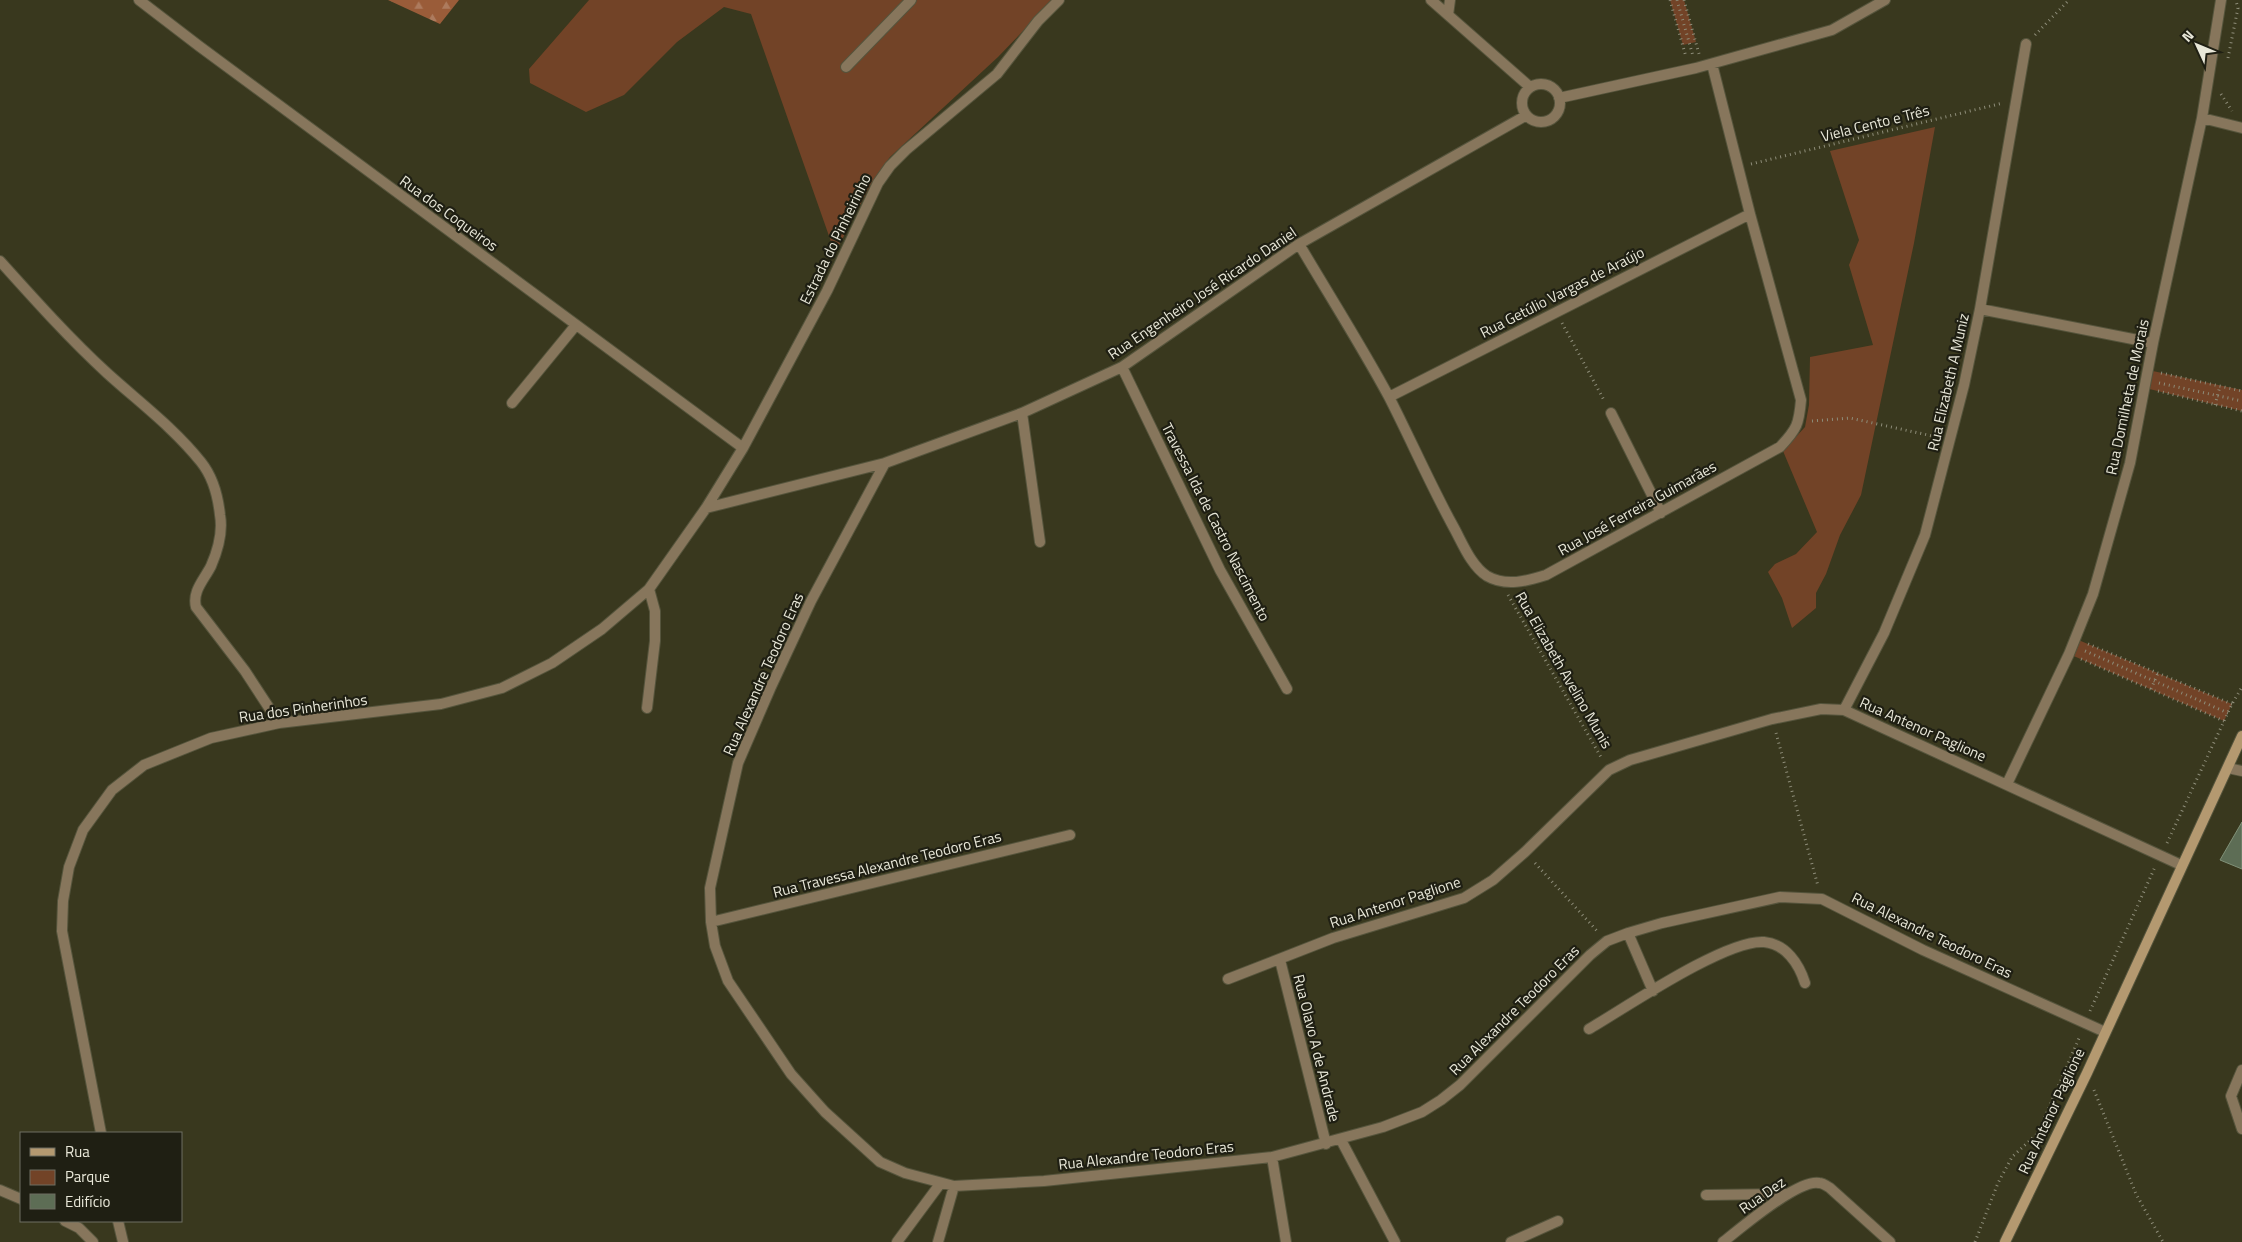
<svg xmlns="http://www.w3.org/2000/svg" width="2242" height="1242" viewBox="0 0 2242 1242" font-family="'Titillium Web',sans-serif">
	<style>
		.green { fill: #724327 }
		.forest { fill: url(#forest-firs) }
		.building { fill: #5d6d55; stroke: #809178 }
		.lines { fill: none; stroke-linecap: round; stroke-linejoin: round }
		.service-casing { stroke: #55543c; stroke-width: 12 }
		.minor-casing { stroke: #55543c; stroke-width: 12 }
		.secondary-casing { stroke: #55543c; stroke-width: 12 }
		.path { stroke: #8e8d79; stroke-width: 3; stroke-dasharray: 1 4; stroke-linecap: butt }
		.service { stroke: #87765c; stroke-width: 10 }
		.minor { stroke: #87765c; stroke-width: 10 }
		.secondary { stroke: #b49970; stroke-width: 10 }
		.labels { text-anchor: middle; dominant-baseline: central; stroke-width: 4.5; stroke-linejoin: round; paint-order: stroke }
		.street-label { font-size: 15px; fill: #e8e7d8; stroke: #1f1f13 }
	</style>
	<defs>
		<pattern id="forest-firs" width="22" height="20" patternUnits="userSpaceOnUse" patternTransform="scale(1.25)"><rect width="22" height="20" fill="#9a5c39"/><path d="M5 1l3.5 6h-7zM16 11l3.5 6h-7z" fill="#ad7b5e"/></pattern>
	</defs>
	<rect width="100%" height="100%" fill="#39381e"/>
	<path class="green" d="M589 0H1053L998 57 890 157 871 184 835 253 751 14 724 7 677 42 624 95 586 112 530 83 529 69Z
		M1670 0H1684L1696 42 1683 45Z
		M1935 127 1914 243 1861 495 1840 535 1826 574 1816 593V608L1792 628 1782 598 1768 572 1775 564 1796 554 1817 532 1783 451 1805 427 1809 405 1810 357 1873 345 1849 265 1859 240 1830 151Z
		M2148 370 2242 390V411L2145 388Z
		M2076 639 2232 704 2224 721 2069 654Z"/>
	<path class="forest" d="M388 0H459L440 24Z"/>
	<path class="building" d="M2242 822V869L2220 860Z"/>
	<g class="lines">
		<defs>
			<path id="service" d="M846 67 911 0"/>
			<path id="minor" d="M139 0 199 46 743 448
				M1431 0 1530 87
				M1448 15 1450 0
				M1522 103a19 19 0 1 1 38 0a19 19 0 1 1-38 0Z
				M1559 98 1696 68 1832 30 1885 0
				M2202 118 2242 128
				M1299 244C1329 295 1361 345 1389 397 1411 440 1430 484 1453 526 1462 542 1471 566 1487 576 1506 587 1527 581 1546 575L1780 447C1797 429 1799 424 1801 400L1750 214 1712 64
				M0 261C35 300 69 338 107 373 139 402 174 428 201 462 213 477 218 496 220 515 223 532 218 550 211 566 204 580 192 591 196 607L245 671 279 723
				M1980 309 2153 343
				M1122 367 1220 570 1287 689
				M1389 397 1750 214
				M512 403 576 325
				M1022 413 1040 542
				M1611 413 1661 513
				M885 463 811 601 770 689 738 763 710 888 711 922 715 946 728 981 791 1074 825 1112 880 1162 905 1173 954 1186 1044 1181 1272 1157 1383 1127 1422 1112 1441 1100 1460 1085 1590 955 1607 941 1628 933 1662 923 1780 897 1822 899 1923 950 2105 1032
				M706 508 885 463 1022 413 1122 367 1299 244 1525 116
				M647 708 655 641V611L649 589
				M1844 710 1884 633 1925 535 1964 385 1980 309 2026 44
				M2228 768 2242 771
				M2007 784 2069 654 2093 594 2130 463 2153 343 2202 118 2221 0
				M711 922 1070 835
				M1628 933 1653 991
				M1280 960 1326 1144
				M1228 979 1333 938 1464 898 1493 880 1525 852 1609 770 1630 760 1772 719 1821 709 1844 710 2181 865
				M1589 1029C1625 1008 1726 939 1764 942 1786 944 1799 964 1805 983
				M2242 1070 2231 1096 2242 1129
				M101 1133 62 931 63 901 69 867 83 830 112 790 144 765 211 738 279 723 441 704 502 688 552 663 602 629 649 589 706 508 743 448 827 291 878 183 890 166 906 150 997 74 1038 21 1059 0
				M1341 1140 1395 1242
				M1272 1157 1286 1242
				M0 1190 21 1199
				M1706 1195 1788 1194
				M65 1221 79 1228 93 1242
				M118 1221 123 1242
				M897 1242 940 1184
				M938 1242 954 1186
				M1511 1242 1558 1221
				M1723 1242C1741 1228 1798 1179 1819 1183 1823 1183 1827 1186 1830 1188L1890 1242"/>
			<path id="secondary" d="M2005 1242 2087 1073 2242 736"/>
		</defs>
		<use href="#service" class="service-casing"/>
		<use href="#minor" class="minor-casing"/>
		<use href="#secondary" class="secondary-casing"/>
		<path class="path" d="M1670 0 1686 57
			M1677 0 1693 56
			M1684 0 1699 54
			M2035 35 2069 0
			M2228 58 2238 8 2236 1
			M2221 94 2232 111
			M1751 164 2003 103
			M1562 323 1605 402
			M2161 373 2242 391
			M2159 383 2242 401
			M2158 391 2242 411
			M2215 405 2220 386
			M1812 421 1850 418 1937 437
			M1508 595 1602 759
			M2088 644 2232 704
			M2085 651 2228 713
			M2081 659 2224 721
			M2151 689 2158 673
			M1776 733 1818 886
			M2167 843 2232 704 2242 687
			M1535 863 1598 932
			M2090 1011 2155 867
			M2094 1090 2136 1194 2163 1242
			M1975 1242 1998 1183 2012 1157 2038 1133 2080 1036"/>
		<use href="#service" class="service"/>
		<use href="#minor" class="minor"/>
		<use href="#secondary" class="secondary"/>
	</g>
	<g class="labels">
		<g class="street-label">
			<text transform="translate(1875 123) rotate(-14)">Viela Cento e Três</text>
			<text transform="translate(449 213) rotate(36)">Rua dos Coqueiros</text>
			<text transform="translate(835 239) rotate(-64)">Estrada do Pinheirinho</text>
			<text transform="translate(1562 292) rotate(-27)">Rua Getúlio Vargas de Araújo</text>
			<text transform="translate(1202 293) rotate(-34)">Rua Engenheiro José Ricardo Daniel</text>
			<text transform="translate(1948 382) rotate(-77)">Rua Elizabeth A Muniz</text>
			<text transform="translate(2127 397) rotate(-78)">Rua Domilheta de Morais</text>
			<text transform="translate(1637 508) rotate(-29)">Rua José Ferreira Guimarães</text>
			<text transform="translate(1216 522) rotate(63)">Travessa Ida de Castro Nascimento</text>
			<text transform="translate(1564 670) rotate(60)">Rua Elizabeth Avelino Munis</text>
			<text transform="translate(763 674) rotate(-66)">Rua Alexandre Teodoro Eras</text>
			<text transform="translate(303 708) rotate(-8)">Rua dos Pinherinhos</text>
			<text transform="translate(1923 729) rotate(24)">Rua Antenor Paglione</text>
			<text transform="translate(887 864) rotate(-14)">Rua Travessa Alexandre Teodoro Eras</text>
			<text transform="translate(1395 902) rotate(-18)">Rua Antenor Paglione</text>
			<text transform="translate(1932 935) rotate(26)">Rua Alexandre Teodoro Eras</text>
			<text transform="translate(1514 1010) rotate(-45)">Rua Alexandre Teodoro Eras</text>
			<text transform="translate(1317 1048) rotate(76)">Rua Olavo A de Andrade</text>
			<text transform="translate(2051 1111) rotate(-65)">Rua Antenor Paglione</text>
			<text transform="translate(1146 1155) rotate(-6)">Rua Alexandre Teodoro Eras</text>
			<text transform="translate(1762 1195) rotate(-35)">Rua Dez</text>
		</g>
	</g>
	<rect x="20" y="1132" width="162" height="90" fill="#1f1f13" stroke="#6f6f62"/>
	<rect x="30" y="1148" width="25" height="8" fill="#b49970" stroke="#6f6f62"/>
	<text x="65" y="1157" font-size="15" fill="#e8e7d8">Rua</text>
	<rect x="30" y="1170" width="25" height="15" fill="#724327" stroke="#6f6f62"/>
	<text x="65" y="1182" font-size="15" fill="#e8e7d8">Parque</text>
	<rect x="30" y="1194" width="25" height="15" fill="#5d6d55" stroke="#6f6f62"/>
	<text x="65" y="1207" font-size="15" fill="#e8e7d8">Edifício</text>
	<g transform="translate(2197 45) rotate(314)" stroke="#1f1f13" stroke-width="4" paint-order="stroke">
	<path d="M0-4L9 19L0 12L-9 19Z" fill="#e8e7d8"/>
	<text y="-8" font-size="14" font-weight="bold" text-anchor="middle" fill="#e8e7d8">N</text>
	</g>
</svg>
